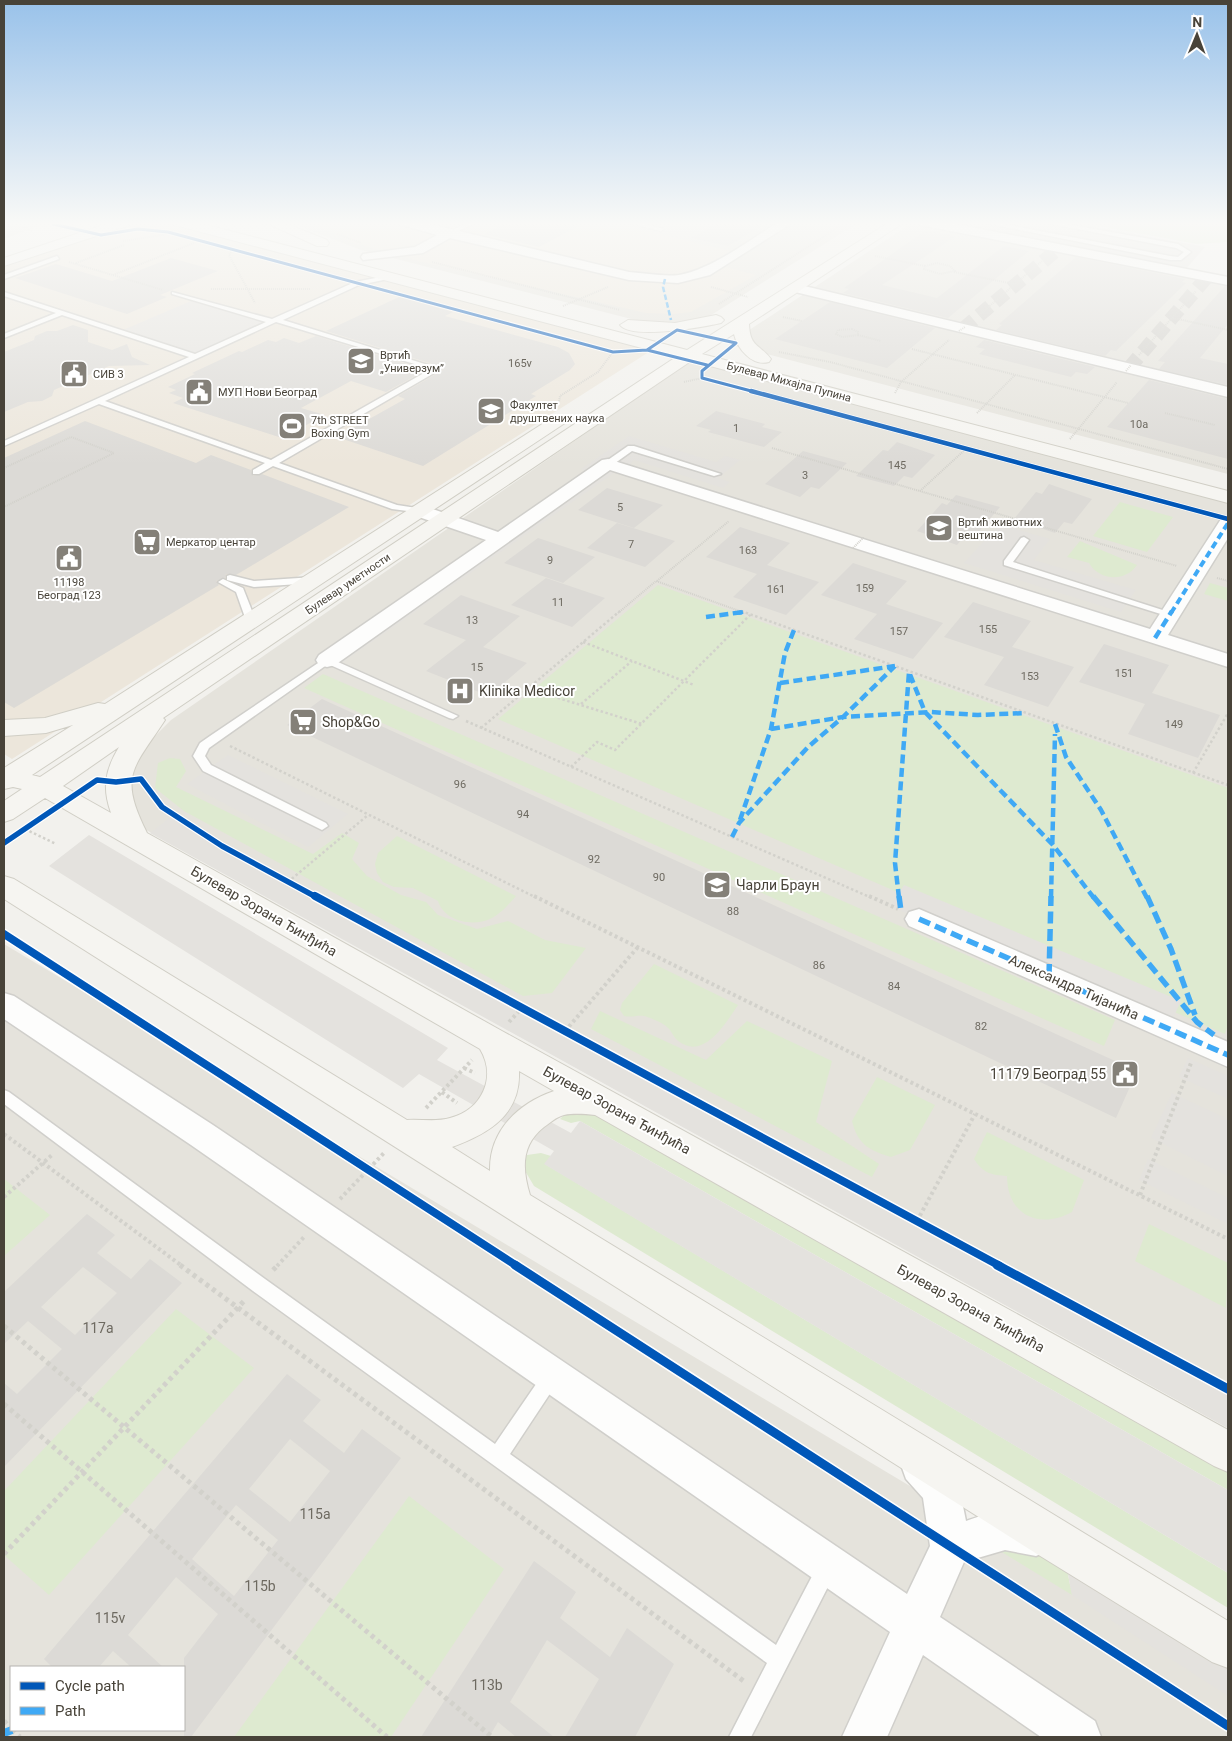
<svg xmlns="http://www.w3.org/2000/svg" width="1232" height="1741" viewBox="0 0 1232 1741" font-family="Roboto,sans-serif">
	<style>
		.residential { fill: #e5e3dc; fill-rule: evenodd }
		.commercial { fill: #ece6db }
		.green { fill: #deead0 }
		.parking { fill: #e4e2de }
		.building { fill: #dcdad6; fill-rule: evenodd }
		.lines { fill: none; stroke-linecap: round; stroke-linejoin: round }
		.street-tunnel { stroke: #d0cec9; stroke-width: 14; stroke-dasharray: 14 7; stroke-linecap: butt }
		.lane-casing { stroke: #d0cfcb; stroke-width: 3 }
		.street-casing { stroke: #d0cfcb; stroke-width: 3 }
		.secondary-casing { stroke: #d0cec5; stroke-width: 2 }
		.path-far3 { stroke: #d2d1cb; stroke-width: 2; stroke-dasharray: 1 1; stroke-linecap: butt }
		.path-far2 { stroke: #d2d1cb; stroke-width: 2.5; stroke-dasharray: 2.5 2.5; stroke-linecap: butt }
		.path-far1 { stroke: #d2d1cb; stroke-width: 4; stroke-dasharray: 3 3; stroke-linecap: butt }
		.path { stroke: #d2d1cb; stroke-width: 5; stroke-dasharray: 4 4; stroke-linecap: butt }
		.lane { fill: #fdfdfc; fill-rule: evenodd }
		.street { fill: #fdfdfc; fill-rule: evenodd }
		.secondary { fill: #f6f5f1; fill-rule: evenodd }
		.path-bridge { stroke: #d2d1cb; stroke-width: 2; stroke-dasharray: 1 1; stroke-linecap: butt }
		.quiet-far4 { stroke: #3fa9f5; stroke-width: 2.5; stroke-dasharray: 5.5 2.5; stroke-linecap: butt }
		.quiet-far3 { stroke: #3fa9f5; stroke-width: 4; stroke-dasharray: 7 4; stroke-linecap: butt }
		.quiet-far2 { stroke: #3fa9f5; stroke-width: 4.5; stroke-dasharray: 9 4.5; stroke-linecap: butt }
		.quiet-far1 { stroke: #3fa9f5; stroke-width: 5.5; stroke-dasharray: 12 5.5; stroke-linecap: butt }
		.quiet { stroke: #3fa9f5; stroke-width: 8; stroke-dasharray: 15 8; stroke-linecap: butt }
		.cycleway-far4-casing { stroke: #fff; stroke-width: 5 }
		.cycleway-far3-casing { stroke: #fff; stroke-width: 6 }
		.cycleway-far2-casing { stroke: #fff; stroke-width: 8 }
		.cycleway-far1-casing { stroke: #fff; stroke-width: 11 }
		.cycleway-casing { stroke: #fff; stroke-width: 12 }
		.cycleway-far4 { stroke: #0057b8; stroke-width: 3 }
		.cycleway-far3 { stroke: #0057b8; stroke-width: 4.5 }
		.cycleway-far2 { stroke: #0057b8; stroke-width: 5.5 }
		.cycleway-far1 { stroke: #0057b8; stroke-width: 8 }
		.cycleway { stroke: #0057b8; stroke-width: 9 }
		.labels { text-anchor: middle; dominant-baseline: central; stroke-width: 4; stroke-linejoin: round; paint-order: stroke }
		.far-poi-label { font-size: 11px; fill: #484339; stroke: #fff; text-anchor: start }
		.number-label { font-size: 11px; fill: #6e6a61 }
		.far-street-label { font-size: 11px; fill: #484339; stroke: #fff }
		.poi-label { font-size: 14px; fill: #484339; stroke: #fff; text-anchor: start }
		.street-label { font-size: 14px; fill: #484339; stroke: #fff }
		.near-number-label { font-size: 14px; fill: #6e6a61 }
	</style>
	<rect width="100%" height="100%" fill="#f2f1ed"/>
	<path class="residential" d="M4 221H52L4 239Z
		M286 221H861L708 317 681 325 651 324 361 250Z
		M915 221H942L1228 276V474L728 344Z
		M693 359 1228 501V1428L139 826 126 797 133 758 171 720Z
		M4 944 945 1507 1228 1684V1737H4ZM11 1667H184V1730H11Z"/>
	<path class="commercial" d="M306 221H607L730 251 710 263 756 275 691 312 674 314 646 313 422 262 354 243Z
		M153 222 179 225 652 350 12 759 4 754V267L126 225Z"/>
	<path class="green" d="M1072 221H1222L1228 225V242L1197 244Z
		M1120 502 1173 517 1147 552 1093 536Z
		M1080 541 1137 565C1126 582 1099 581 1089 563L1067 557Z
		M1210 583 1228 588V601L1204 594Z
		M658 585 1228 788V1024L1225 1034 498 719Z
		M323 674 1115 1020 1104 1046 304 688Z
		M170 758 180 759 186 771 176 787 313 854 342 833 359 843 352 859 367 876 401 895 426 902 438 915 477 929 508 921 545 940 586 948 552 993 523 996 184 811 155 788 158 763Z
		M397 836 516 896C509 904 501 914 490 919 472 927 444 921 438 901L413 888 394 887 383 882 377 873 375 864 378 853Z
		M654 964 738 1005C725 1024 703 1062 677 1040 673 1036 671 1030 667 1027 663 1023 653 1019 647 1017 640 1014 632 1018 624 1016L620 1010 622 1003Z
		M600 1011 706 1060 747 1021 832 1061 816 1122 879 1164 872 1177 591 1029Z
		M877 1077 935 1105 910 1150 891 1157C869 1150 858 1145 852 1121Z
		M566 1113H610L1228 1460V1490L580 1121 571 1123 560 1119Z
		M987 1132 1084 1180 1072 1212C1039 1230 1007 1215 1007 1176 991 1175 983 1173 974 1159Z
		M541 1153 551 1156 545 1164 1228 1573V1608L534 1186 521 1164 527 1155Z
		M4 1179 50 1215 4 1256Z
		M1149 1224 1228 1263 1226 1308 1135 1261Z
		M176 1309 254 1368 49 1595 4 1555V1491Z
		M409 1496 504 1569 391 1737H234Z
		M987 1543 1065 1559 1072 1595Z"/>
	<path class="parking" d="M942 221H1064L1205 247 1186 269Z
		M191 301 250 318 263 322 196 353 123 330Z
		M629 436 716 462 725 456 740 460 718 478 730 482 723 488 634 460 629 465 1228 655V661L621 468 339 665 327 660 591 472 581 469Z
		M999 524 1050 539 1034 560 1136 590 1121 612 964 563Z
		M228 755 348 814 308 847 187 784Z
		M173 815 1228 1389V1428L150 833Z
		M89 835 448 1048 437 1060 571 1133 580 1121 1228 1490V1573L544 1164 554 1151 419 1074 403 1088 49 866Z
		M904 885 1181 1001 1168 1029 890 906Z
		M1188 1058 1228 1076V1099L1179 1077Z
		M1172 1093 1228 1119V1176L1151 1138Z
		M1148 1159 1228 1198V1224L1139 1180Z
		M1065 1559 1228 1664V1696L1072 1595Z"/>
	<path class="building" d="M511 221H588L539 247 484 234Z
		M721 221H771L728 246 691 238Z
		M926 230 956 236 882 285 937 298 1004 246 1029 251 948 318 843 293 849 289 844 288Z
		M1076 257 1185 279 1182 282 1186 283 1116 351 1111 350 1105 356 996 330 1002 325 999 324Z
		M171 258 218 271 160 295 167 297 127 314 15 278 56 264 112 281Z
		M1225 286 1228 287V324L1200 358 1228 364V385L1159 369 1165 362 1158 361Z
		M399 297 453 312 445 316 558 347 569 353 575 364 570 370 531 394 536 396 423 466 337 437 405 399 398 396 443 370 442 367 326 331Z
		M830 302 935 328 887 368 775 339Z
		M73 325 88 330V342L112 350 127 344 132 357 150 365 109 366 54 390 52 396 42 401 28 402 4 412V352L34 340 35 336 47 331H57Z
		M316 336 426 370 386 392 351 381 301 408 325 415 282 438 173 403 183 398 169 393 176 390 168 387 195 374 192 373 239 351 242 352 268 340 276 342 284 338 299 343Z
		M984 340 1095 367 1087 374 1076 372 1071 377 979 354 985 349 976 347Z
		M1149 380 1228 399V459L1107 427Z
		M716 411 765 424 762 427 782 432 764 447 708 432 711 430 696 426Z
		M85 421 196 463 211 455 251 470 253 476 262 474 349 507 236 575 226 574 225 578 216 581 219 585 14 708 4 702V458Z
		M897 442 935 455 912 478 904 476 894 486 856 476 883 450 888 451Z
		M803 451 847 463 819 489 811 487 800 497 765 484Z
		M1049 484 1092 499 1072 524 1064 522 1055 533 1014 519 1036 492 1042 494Z
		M607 488 663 505 634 528 578 510Z
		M956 495 1000 507 975 536 966 534 957 545 917 531 942 503 947 505Z
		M617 523 675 541 645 567 587 548Z
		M740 527 790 543 767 565 819 582 786 615 733 597 757 574 706 557Z
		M538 538 595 557 563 583 504 563Z
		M853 563 907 581 886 604 943 623 913 659 854 639 877 614 821 595Z
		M546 578 605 598 572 627 511 605Z
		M461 595 520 616 483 647 527 663 489 696 426 671 466 640 423 624Z
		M973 602 1031 621 1012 647 1074 667 1048 707 984 685 1004 657 944 637Z
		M1104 644 1169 665 1152 693 1220 715 1198 758 1128 734 1145 704 1079 682Z
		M322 699 1137 1071 1116 1118 287 725Z
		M87 1214 115 1235 97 1253 131 1279 150 1259 182 1283 4 1467V1383L17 1394 62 1349 28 1321 4 1344V1292ZM83 1267 117 1293 75 1335 41 1307Z
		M287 1374 321 1400 303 1421 344 1453 362 1429 401 1458 191 1737H184V1658L218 1614 176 1577 128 1635 163 1667H131L113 1651 99 1667H52L44 1659ZM290 1439 330 1471 290 1522 249 1489ZM236 1505 278 1540 234 1596 192 1559Z
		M534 1561 576 1592 560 1618 610 1657 627 1628 674 1664 635 1737H565L599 1679 547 1640 510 1702 554 1737H516L498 1722 489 1737H421Z"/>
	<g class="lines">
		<path class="street-tunnel" d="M963 329 1059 248
			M1129 368 1207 277"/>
		<defs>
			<path id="lane" d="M471 221H479L450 235 445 234Z
				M622 221H633L664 229 661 231Z
				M975 221H988L1170 256 1178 257 1184 252 1176 248 1036 221H1049L1178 244 1191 252 1181 260H1170Z
				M1224 221H1228V224Z
				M57 256 59 259 4 279V275Z
				M391 275 393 278 359 285 283 320 441 369 279 463 397 505 423 509V513L392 509 273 466 259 474H253V470L265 463 99 404 4 446V441L189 357 62 315 4 338V334L56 313 4 296V292L195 354 266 322 172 294V292L272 319 355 282ZM276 322 431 369 271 460 105 401Z
				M628 446H634L721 474 714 476 632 451 611 466H605V462Z
				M1024 537 1029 540 1013 562 1175 614 1173 616H1167L1004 565V561L1021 538Z
				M230 575 254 581 314 577 319 580 314 583 254 587 227 580V576Z
				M223 579 243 588 256 621 255 623H247L236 592 218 582Z
				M327 657 458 716 453 719 449 718 328 664 209 748 205 756 211 765 326 823 328 826 322 830 203 771 193 756 200 743 210 736Z
				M4 1090 9 1092 265 1279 495 1444 545 1371 551 1368 557 1371 560 1377 557 1383 510 1454 776 1645 820 1561 827 1558 834 1561 837 1568 834 1575 751 1737H729L767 1663 253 1291 4 1104Z"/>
			<path id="street" d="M397 221H417L629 272C645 273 663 277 679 275 713 269 751 239 780 221H795L710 275 678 283 629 280 450 238 423 253 363 260 361 257 363 254 415 247 437 235 399 224Z
				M914 221H940L1228 277V285L920 225Z
				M796 284 1228 387V397L791 291 789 288Z
				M608 459 1150 629 1221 519 1228 517V538L1168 635 1228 654V667L610 470 335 665 327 667 319 665 316 660 319 655 486 540 413 515 411 511 413 507H427L498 532 602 460Z
				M919 909 1228 1042V1067L909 926 905 919 909 912Z
				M4 993 14 996 213 1125 907 1594 930 1546 923 1498 906 1479 901 1465 906 1451 920 1446C954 1460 960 1488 966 1521 1000 1509 1016 1507 1050 1522L1056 1536 1050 1550 1036 1556 1005 1550 964 1562 940 1617 1095 1721 1101 1737H1041L923 1655 887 1737H842L890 1632 191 1145 4 1019Z"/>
			<path id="secondary" d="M115 221H134L133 224 4 266V258Z
				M170 221H192L687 350 891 221H906L749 324C750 348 760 344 771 359L769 362C752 367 737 348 734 334L702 354 1228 491V503L691 361 163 718 165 720C133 769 118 775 147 833L502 1031 1228 1430V1472L1214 1466 595 1115C585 1114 574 1113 564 1115 556 1117 550 1123 544 1127 521 1145 522 1169 530 1195L1228 1621V1668L1212 1662 1037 1554 4 899V876L14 879 407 1120C420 1119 437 1122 450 1118 482 1110 497 1077 480 1049L45 798 13 819 4 822V801L22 789 13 787 4 789V768L73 725 46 733 4 736V720L45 718 98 703 105 704 550 419H562L565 423 32 775 40 777 676 357 171 224ZM119 747C105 770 102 788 111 813L63 786ZM519 1071 554 1091C519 1103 489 1130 490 1171L452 1147C488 1134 521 1115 519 1071Z
				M262 221H280L327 240 329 243 327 246H317Z
				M716 315 721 317 724 320 721 323C704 327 631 340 620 325L628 320 675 323Z"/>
		</defs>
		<use href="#lane" class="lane-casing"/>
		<use href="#street" class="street-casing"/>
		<use href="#secondary" class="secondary-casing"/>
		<path class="path-far3" d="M7 221 33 231
			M45 227 46 221
			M337 234 361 243
			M123 241 169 234
			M231 252 229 255 255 303
			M875 256 925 266
			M69 262 163 290
			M432 262 620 310
			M76 263 124 245
			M937 263 950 266 955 271 940 274 924 269 925 266Z
			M954 272 1014 284
			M113 275 194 243
			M711 287 748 297
			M211 289H310
			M719 304 848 221
			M563 306 608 287
			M979 315 1042 261
			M783 317 802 321
			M1173 318 1228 330
			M852 329 858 332V335L842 337 836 334 838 330Z
			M858 335 881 341
			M912 349 1128 403
			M779 352 830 362 1228 469
			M1139 355 1196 291
			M684 382 702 378
			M895 393 901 382 949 340
			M553 406 559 402 560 396 598 372 613 352
			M977 413 1015 375
			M1165 413 1215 425
			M1070 439 1117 382
			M772 448 1177 566
			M4 468 71 437 114 453 4 507
			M920 491 968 447
			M1217 578 1228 581
			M657 581 729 521
			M618 613 656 581 745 613"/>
		<path class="path-far2" d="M741 611 1228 785
			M583 642 694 685
			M529 689 642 724
			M581 704 632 661
			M466 721 872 898
			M481 728 620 611
			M230 746 537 898
			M571 767 597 742 615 750 750 615
			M1193 773 1228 713
			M25 829 56 844
			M288 882 368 815"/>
		<path class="path-far1" d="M534 896 1228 1239
			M869 896 898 909
			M509 1022 522 1008
			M565 1031 638 947
			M464 1068 475 1073
			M442 1092 457 1103
			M426 1108 472 1060
			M4 1134 182 1266
			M1140 1195 1191 1063
			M4 1197 52 1155
			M340 1199 384 1153
			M917 1221 975 1114
			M277 1266 305 1236"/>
		<path class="path" d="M180 1265 745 1682
			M273 1270 278 1265
			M4 1326 492 1737
			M4 1404 387 1737
			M4 1554 245 1300
			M4 1721 11 1729
			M12 1730 20 1737"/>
		<use href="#lane" class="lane"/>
		<use href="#street" class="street"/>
		<use href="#secondary" class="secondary"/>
		<path class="path-bridge" d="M959 331 965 327
			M1126 371 1131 365
			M853 548 864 537"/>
		<path class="quiet-far4" d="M309 224 319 221
			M665 279 663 287 671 320"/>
		<path class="quiet-far3" d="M738 613 743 612
			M1171 613 1228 523"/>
		<path class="quiet-far2" d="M706 617 743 612
			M1155 638 1172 611
			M780 683 895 666
			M1055 724 1066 757 1101 810 1147 898
			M771 729 843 717 930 712 978 715 1025 713
			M740 820 771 729 785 653 794 630
			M732 837 739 823 808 747 843 717 895 666
			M899 898 895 863 909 672 925 712 1053 845 1094 898
			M1051 898 1055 734"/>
		<path class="quiet-far1" d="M899 896 901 911
			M1093 896 1197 1022 1214 1035
			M1147 896 1171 949 1195 1015
			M919 919 1228 1055
			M1049 976 1051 896"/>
		<path class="quiet" d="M4 1733 12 1730"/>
		<defs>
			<path id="cycleway-far4" d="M53 224 101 235 138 229 168 232 613 352 647 350 707 365
				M736 343 702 371V378L755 392
				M647 350 677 330 736 343"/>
			<path id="cycleway-far3" d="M751 391 1228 519"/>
			<path id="cycleway-far2" d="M4 843 97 780 116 782 141 779 162 807 222 846 318 898"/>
			<path id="cycleway-far1" d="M315 896 1000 1266
				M4 934 517 1266"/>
			<path id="cycleway" d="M515 1265 1228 1726
				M997 1265 1228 1389"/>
		</defs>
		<use href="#cycleway-far4" class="cycleway-far4-casing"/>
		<use href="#cycleway-far3" class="cycleway-far3-casing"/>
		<use href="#cycleway-far2" class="cycleway-far2-casing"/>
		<use href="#cycleway-far1" class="cycleway-far1-casing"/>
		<use href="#cycleway" class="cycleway-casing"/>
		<use href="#cycleway-far4" class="cycleway-far4"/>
		<use href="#cycleway-far3" class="cycleway-far3"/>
		<use href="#cycleway-far2" class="cycleway-far2"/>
		<use href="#cycleway-far1" class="cycleway-far1"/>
		<use href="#cycleway" class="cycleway"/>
	</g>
	<linearGradient id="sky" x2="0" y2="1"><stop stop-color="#99c2ea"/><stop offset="0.48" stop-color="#f9f9f7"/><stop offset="1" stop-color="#f9f9f7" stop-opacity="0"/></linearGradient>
	<rect width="1232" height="465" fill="url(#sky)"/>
	<defs>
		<symbol id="school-square" viewBox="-11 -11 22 22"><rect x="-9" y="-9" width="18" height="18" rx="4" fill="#848078" stroke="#fff"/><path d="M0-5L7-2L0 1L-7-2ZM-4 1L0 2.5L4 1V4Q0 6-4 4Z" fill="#fff"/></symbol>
		<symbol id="civic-square" viewBox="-11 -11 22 22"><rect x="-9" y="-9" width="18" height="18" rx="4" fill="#848078" stroke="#fff"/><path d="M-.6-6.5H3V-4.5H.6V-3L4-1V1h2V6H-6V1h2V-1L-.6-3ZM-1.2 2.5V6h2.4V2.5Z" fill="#fff"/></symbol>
		<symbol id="university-square" viewBox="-11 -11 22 22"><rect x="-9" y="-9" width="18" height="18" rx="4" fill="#848078" stroke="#fff"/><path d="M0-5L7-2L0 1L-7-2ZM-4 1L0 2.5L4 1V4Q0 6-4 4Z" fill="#fff"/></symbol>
		<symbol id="stadium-square" viewBox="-11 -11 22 22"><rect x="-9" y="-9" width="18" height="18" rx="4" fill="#848078" stroke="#fff"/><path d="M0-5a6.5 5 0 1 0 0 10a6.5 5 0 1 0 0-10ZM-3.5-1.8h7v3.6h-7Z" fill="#fff"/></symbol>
		<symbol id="supermarket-square" viewBox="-11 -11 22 22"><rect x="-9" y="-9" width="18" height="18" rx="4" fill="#848078" stroke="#fff"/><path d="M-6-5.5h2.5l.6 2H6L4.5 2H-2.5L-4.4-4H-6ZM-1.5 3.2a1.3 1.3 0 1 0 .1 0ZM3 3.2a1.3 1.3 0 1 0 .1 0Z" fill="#fff"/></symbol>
		<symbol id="hospital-square" viewBox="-11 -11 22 22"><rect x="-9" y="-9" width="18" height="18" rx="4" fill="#848078" stroke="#fff"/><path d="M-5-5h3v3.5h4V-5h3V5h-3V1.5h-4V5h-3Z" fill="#fff"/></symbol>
	</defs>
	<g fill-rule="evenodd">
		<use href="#school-square" x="345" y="345" width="32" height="32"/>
		<use href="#civic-square" x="58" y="358" width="32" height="32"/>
		<use href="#civic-square" x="183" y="376" width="32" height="32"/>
		<use href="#university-square" x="475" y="395" width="32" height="32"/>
		<use href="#stadium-square" x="276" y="410" width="32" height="32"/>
		<use href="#school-square" x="923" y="512" width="32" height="32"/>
		<use href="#supermarket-square" x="131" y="526" width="32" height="32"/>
		<use href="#civic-square" x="53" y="542" width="32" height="32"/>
		<use href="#hospital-square" x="444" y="675" width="32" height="32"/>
		<use href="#supermarket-square" x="287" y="706" width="32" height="32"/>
		<use href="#school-square" x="701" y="869" width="32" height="32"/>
		<use href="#civic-square" x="1109" y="1058" width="32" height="32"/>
	</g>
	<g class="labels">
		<g class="far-poi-label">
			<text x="380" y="355">Вртић<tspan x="380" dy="13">„Универзум”</tspan></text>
			<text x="93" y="374">СИВ 3</text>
			<text x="218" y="392">МУП Нови Београд</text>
			<text x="510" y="405">Факултет<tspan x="510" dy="13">друштвених наука</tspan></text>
			<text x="311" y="420">7th STREET<tspan x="311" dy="13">Boxing Gym</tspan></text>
			<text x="958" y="522">Вртић животних<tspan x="958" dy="13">вештина</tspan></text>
			<text x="166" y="542">Меркатор центар</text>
			<text x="69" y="582" text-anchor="middle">11198<tspan x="69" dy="13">Београд 123</tspan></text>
		</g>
		<g class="number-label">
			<text x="520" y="363">165v</text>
			<text x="1139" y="424">10a</text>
			<text x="736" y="428">1</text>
			<text x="897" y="465">145</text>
			<text x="805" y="475">3</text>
			<text x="620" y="507">5</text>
			<text x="631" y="544">7</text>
			<text x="748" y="550">163</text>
			<text x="550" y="560">9</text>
			<text x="865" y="588">159</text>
			<text x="776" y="589">161</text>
			<text x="558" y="602">11</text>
			<text x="472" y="620">13</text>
			<text x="988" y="629">155</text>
			<text x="899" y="631">157</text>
			<text x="477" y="667">15</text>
			<text x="1124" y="673">151</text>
			<text x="1030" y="676">153</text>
			<text x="1174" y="724">149</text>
			<text x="460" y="784">96</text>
			<text x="523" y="814">94</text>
			<text x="594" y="859">92</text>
			<text x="659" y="877">90</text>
			<text x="733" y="911">88</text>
			<text x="819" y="965">86</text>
			<text x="894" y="986">84</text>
			<text x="981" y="1026">82</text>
		</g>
		<g class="far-street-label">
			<text transform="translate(789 382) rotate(15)">Булевар Михајла Пупина</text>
			<text transform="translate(348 584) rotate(-34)">Булевар уметности</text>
		</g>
		<g class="poi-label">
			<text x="479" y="691">Klinika Medicor</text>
			<text x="322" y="722">Shop&amp;Go</text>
			<text x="736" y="885">Чарли Браун</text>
			<text x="1106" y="1074" text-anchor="end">11179 Београд 55</text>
		</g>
		<g class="street-label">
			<text transform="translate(264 911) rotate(30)">Булевар Зорана Ђинђића</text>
			<text transform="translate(1074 987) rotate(24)">Александра Тијанића</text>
			<text transform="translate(617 1110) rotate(29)">Булевар Зорана Ђинђића</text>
			<text transform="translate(971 1308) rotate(29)">Булевар Зорана Ђинђића</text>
		</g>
		<g class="near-number-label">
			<text x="98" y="1328">117a</text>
			<text x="315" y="1514">115a</text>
			<text x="260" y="1586">115b</text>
			<text x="110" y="1618">115v</text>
			<text x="487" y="1685">113b</text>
		</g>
	</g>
	<rect width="1232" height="1741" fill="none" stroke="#484339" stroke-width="10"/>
	<rect x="10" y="1666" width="175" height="65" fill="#ffffff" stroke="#b6b4b0"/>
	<rect x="20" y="1682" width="25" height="8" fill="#0057b8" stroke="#b6b4b0"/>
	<text x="55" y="1691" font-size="15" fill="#484339">Cycle path</text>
	<rect x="20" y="1707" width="25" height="8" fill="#3fa9f5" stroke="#b6b4b0"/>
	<text x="55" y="1716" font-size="15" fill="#484339">Path</text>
	<g transform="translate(1197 35) rotate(1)" stroke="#ffffff" stroke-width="4" paint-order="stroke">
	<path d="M0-4L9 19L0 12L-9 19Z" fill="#484339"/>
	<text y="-8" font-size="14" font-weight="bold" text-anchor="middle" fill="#484339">N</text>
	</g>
</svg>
